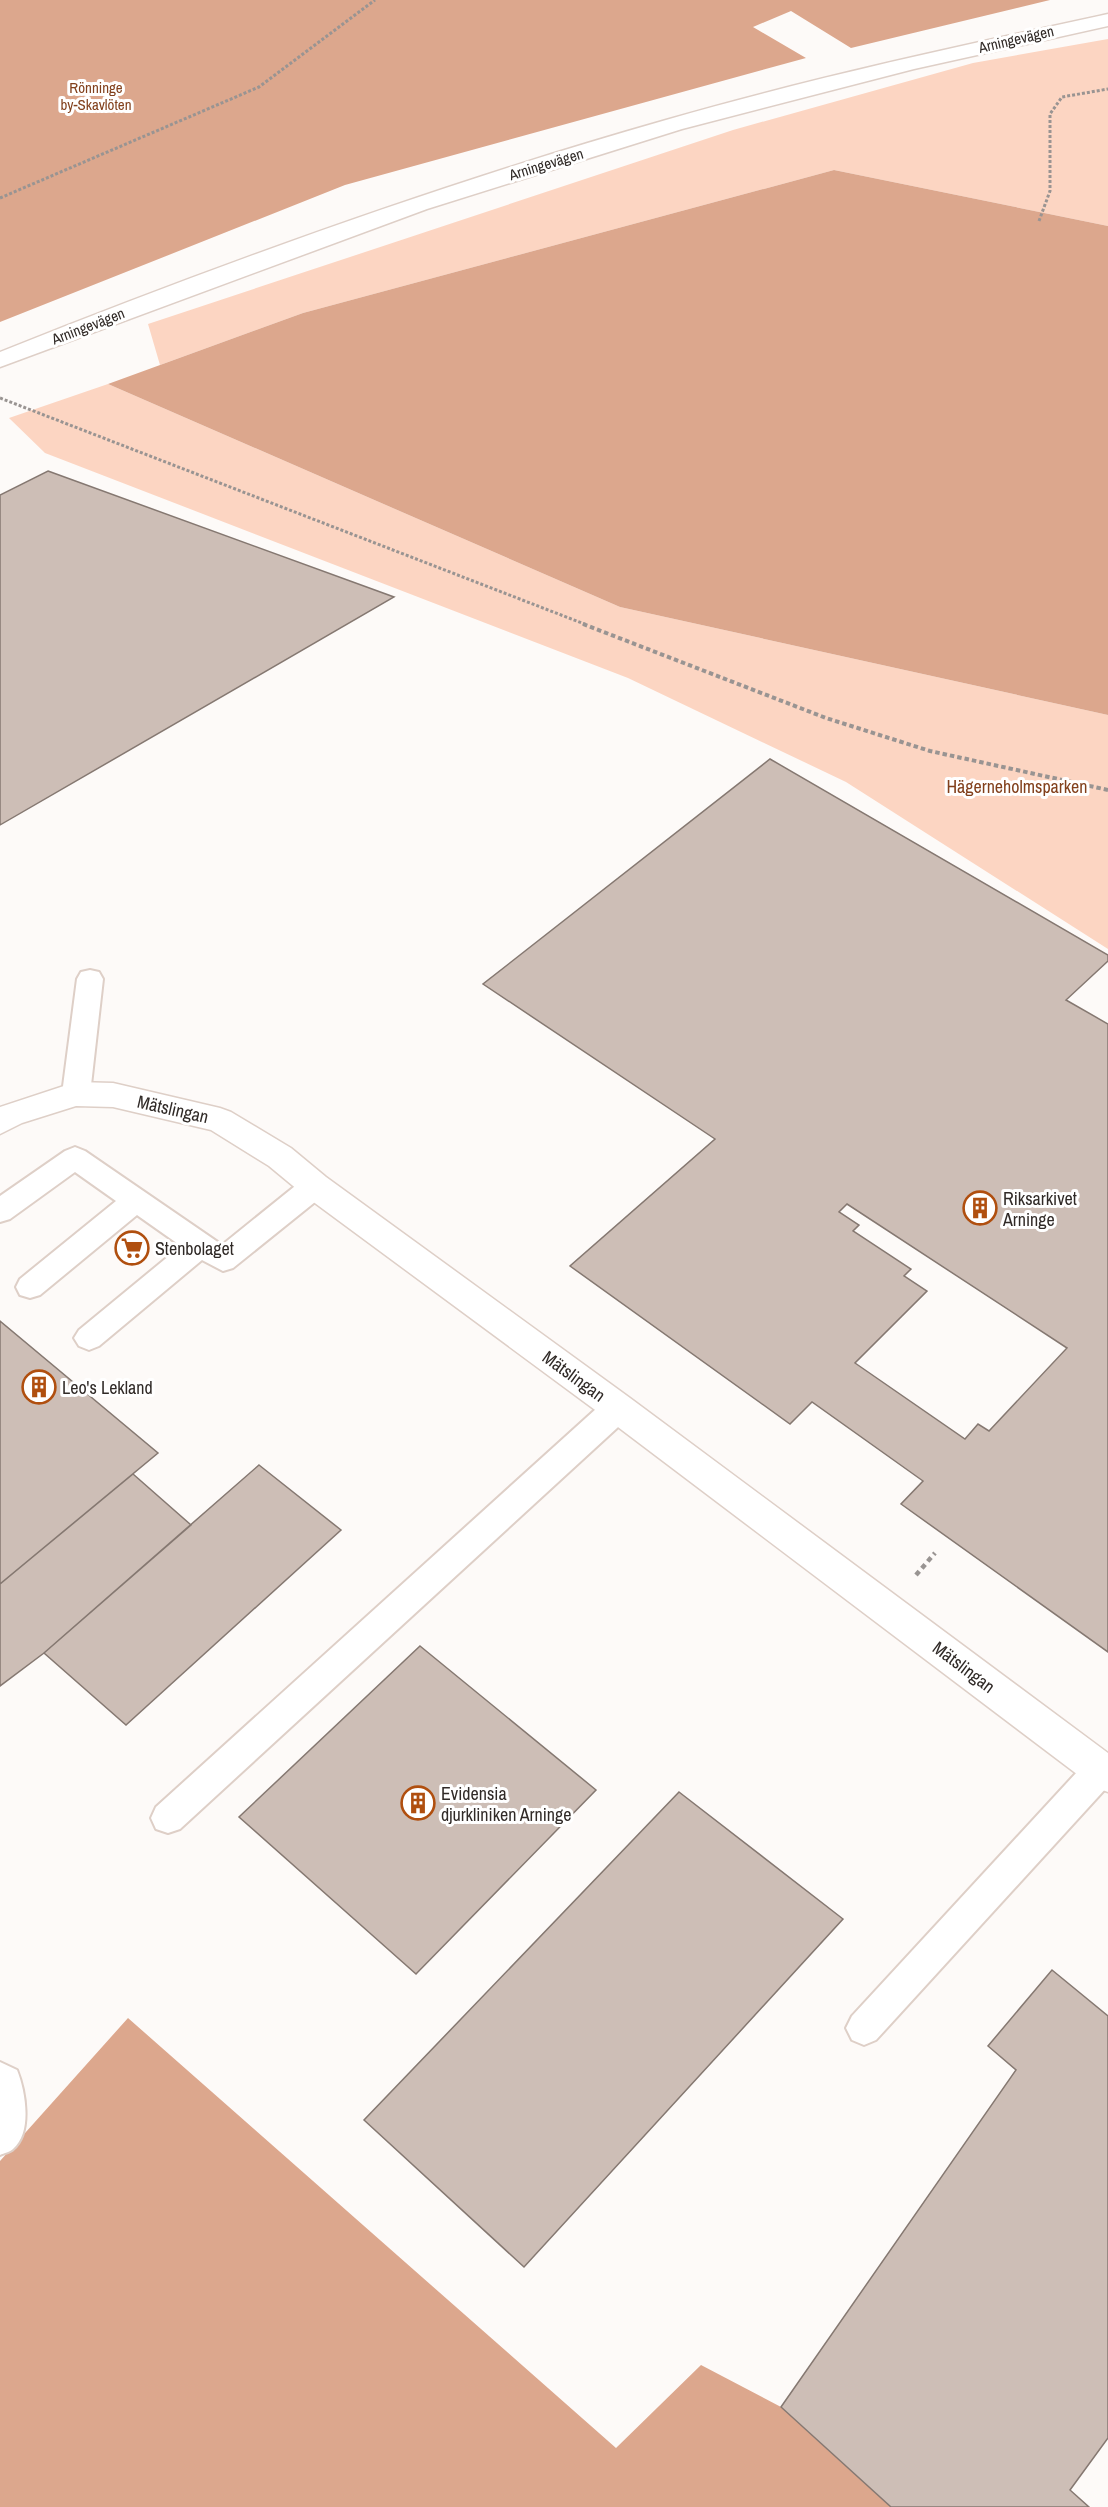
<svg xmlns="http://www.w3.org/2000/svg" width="1108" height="2507" viewBox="0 0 1108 2507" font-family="'Archivo Narrow',sans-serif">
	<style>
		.green { fill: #fcd5c2 }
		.forest { fill: #dca78d }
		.building { fill: #cdbeb6; stroke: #857871; stroke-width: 1.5; fill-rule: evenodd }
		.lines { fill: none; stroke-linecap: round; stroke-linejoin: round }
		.lane-casing { stroke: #decfc7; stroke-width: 4 }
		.street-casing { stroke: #decfc7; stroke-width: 3 }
		.primary-casing { stroke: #decfc7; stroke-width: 3 }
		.path-far2 { stroke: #999492; stroke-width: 3; stroke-dasharray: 3 2; stroke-linecap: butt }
		.path-far1 { stroke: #999492; stroke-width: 4; stroke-dasharray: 4.5 3; stroke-linecap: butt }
		.path { stroke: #999492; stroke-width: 4.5; stroke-dasharray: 5 4; stroke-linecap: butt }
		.lane { fill: #fff; fill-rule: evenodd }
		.street { fill: #fff; fill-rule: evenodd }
		.primary { fill: #fff; fill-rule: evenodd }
		.labels { text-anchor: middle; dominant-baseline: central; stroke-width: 6; stroke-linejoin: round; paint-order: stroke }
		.far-street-label { font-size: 15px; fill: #302a27; stroke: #fff }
		.far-park-label { font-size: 15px; fill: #82401c; stroke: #fff }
		.park-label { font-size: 18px; fill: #82401c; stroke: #fff }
		.street-label { font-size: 18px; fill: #302a27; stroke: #fff }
		.poi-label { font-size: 18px; fill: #302a27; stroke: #fff; text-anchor: start }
	</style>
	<rect width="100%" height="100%" fill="#fdfaf8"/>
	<path class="green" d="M1108 39V226L834 170 303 313 160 365 148 324 733 130 973 63Z
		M108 384 620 607 1108 715V949L846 782 628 678 45 453 9 418Z"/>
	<path class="forest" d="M0 0H1050L851 48 791 11 753 27 806 58 345 185 0 322Z
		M834 170 1108 226V715L620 607 108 384 303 313Z
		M128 2018 616 2448 701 2365 781 2407 891 2507H0V2161Z"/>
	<path class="building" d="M48 471 394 597 0 825V495Z
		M770 759 1108 955V961L1066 1000 1108 1024V1652L901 1504 923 1481 812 1402 790 1424 570 1266 715 1139 483 984ZM847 1204 1067 1348 989 1431 978 1424 965 1439 855 1363 927 1291 904 1276 911 1269 853 1231 859 1225 839 1212Z
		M0 1321 158 1453 0 1584Z
		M259 1465 341 1530 126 1725 44 1653Z
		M133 1474 191 1525 44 1653 0 1686V1584Z
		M420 1646 596 1790 416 1974 239 1817Z
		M679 1792 843 1919 524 2267 364 2120Z
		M1052 1970 1108 2016V2438L1070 2490 1089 2507H891L781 2407 1016 2070 988 2046Z"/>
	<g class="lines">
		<defs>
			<path id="lane" d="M90 970 99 972 103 979 90 1094 86 1101 76 1104 66 1101 62 1094 77 979 81 972Z
				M75 1147 85 1151 222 1245 305 1178 315 1175 325 1178 329 1186 325 1194 233 1268 223 1271 202 1260 99 1346 89 1350 79 1346 74 1338 79 1330 181 1246 137 1215 40 1295 30 1298 20 1295 16 1287 20 1279 116 1201 75 1172 10 1219 0 1222V1196L65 1151Z
				M618 1396 629 1399 633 1408 629 1417 180 1829 168 1833 156 1829 151 1818 156 1807 607 1399Z
				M1101 1755 1108 1758V1786L876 2040 864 2045 852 2040 846 2028 852 2016 1089 1759Z
				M0 2062 17 2070C25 2090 33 2132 13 2149 10 2152 4 2153 0 2155Z"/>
			<path id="street" d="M76 1082 113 1083 220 1108 231 1112 291 1148 326 1177 630 1398 1108 1753V1792L1094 1787 606 1418 304 1195 269 1166 211 1130 113 1107 76 1106 22 1123 0 1134V1107Z"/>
			<path id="primary" d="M1108 14V26L914 69 682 129 427 209 0 367V352C218 265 440 184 666 120 811 78 960 46 1108 14Z"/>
		</defs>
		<use href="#lane" class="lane-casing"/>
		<use href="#street" class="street-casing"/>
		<use href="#primary" class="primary-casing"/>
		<path class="path-far2" d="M0 198 259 87 375 0
			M1039 221 1050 191V114L1062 97 1108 89
			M0 398 587 625"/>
		<path class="path-far1" d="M583 624 826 718 930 751 1108 790"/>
		<path class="path" d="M916 1575 935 1553"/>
		<use href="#lane" class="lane"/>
		<use href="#street" class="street"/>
		<use href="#primary" class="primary"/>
	</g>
	<defs>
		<symbol id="building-ring" viewBox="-11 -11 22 22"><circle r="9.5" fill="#fff" stroke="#b04f0f" stroke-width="1.5"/><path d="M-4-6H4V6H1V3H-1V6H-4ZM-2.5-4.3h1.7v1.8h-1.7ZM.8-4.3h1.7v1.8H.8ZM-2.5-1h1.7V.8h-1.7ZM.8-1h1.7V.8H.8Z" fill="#b04f0f"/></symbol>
		<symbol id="supermarket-ring" viewBox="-11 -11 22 22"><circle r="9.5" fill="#fff" stroke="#b04f0f" stroke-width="1.5"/><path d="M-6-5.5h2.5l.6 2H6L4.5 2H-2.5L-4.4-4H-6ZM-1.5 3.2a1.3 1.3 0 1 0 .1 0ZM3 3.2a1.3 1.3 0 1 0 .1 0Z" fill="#b04f0f"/></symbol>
	</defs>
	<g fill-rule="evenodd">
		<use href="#building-ring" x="961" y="1189" width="38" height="38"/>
		<use href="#supermarket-ring" x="113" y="1229" width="38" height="38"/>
		<use href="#building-ring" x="20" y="1368" width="38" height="38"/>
		<use href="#building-ring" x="399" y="1784" width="38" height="38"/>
	</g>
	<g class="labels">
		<g class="far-street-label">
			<text transform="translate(1016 39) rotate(-13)">Arningevägen</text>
			<text transform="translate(546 164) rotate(-17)">Arningevägen</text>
			<text transform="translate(88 326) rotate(-21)">Arningevägen</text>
		</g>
		<g class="far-park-label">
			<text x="96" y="87">Rönninge<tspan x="96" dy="17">by-Skavlöten</tspan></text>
		</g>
		<g class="park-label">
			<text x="1017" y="786">Hägerneholmsparken</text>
		</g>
		<g class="street-label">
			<text transform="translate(173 1109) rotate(13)">Mätslingan</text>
			<text transform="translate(574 1376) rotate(36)">Mätslingan</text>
			<text transform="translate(964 1667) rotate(37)">Mätslingan</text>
		</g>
		<g class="poi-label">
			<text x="1003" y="1198">Riksarkivet<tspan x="1003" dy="21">Arninge</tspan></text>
			<text x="155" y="1248">Stenbolaget</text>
			<text x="62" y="1387">Leo's Lekland</text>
			<text x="441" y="1793">Evidensia<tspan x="441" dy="21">djurkliniken Arninge</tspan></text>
		</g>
	</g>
</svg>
